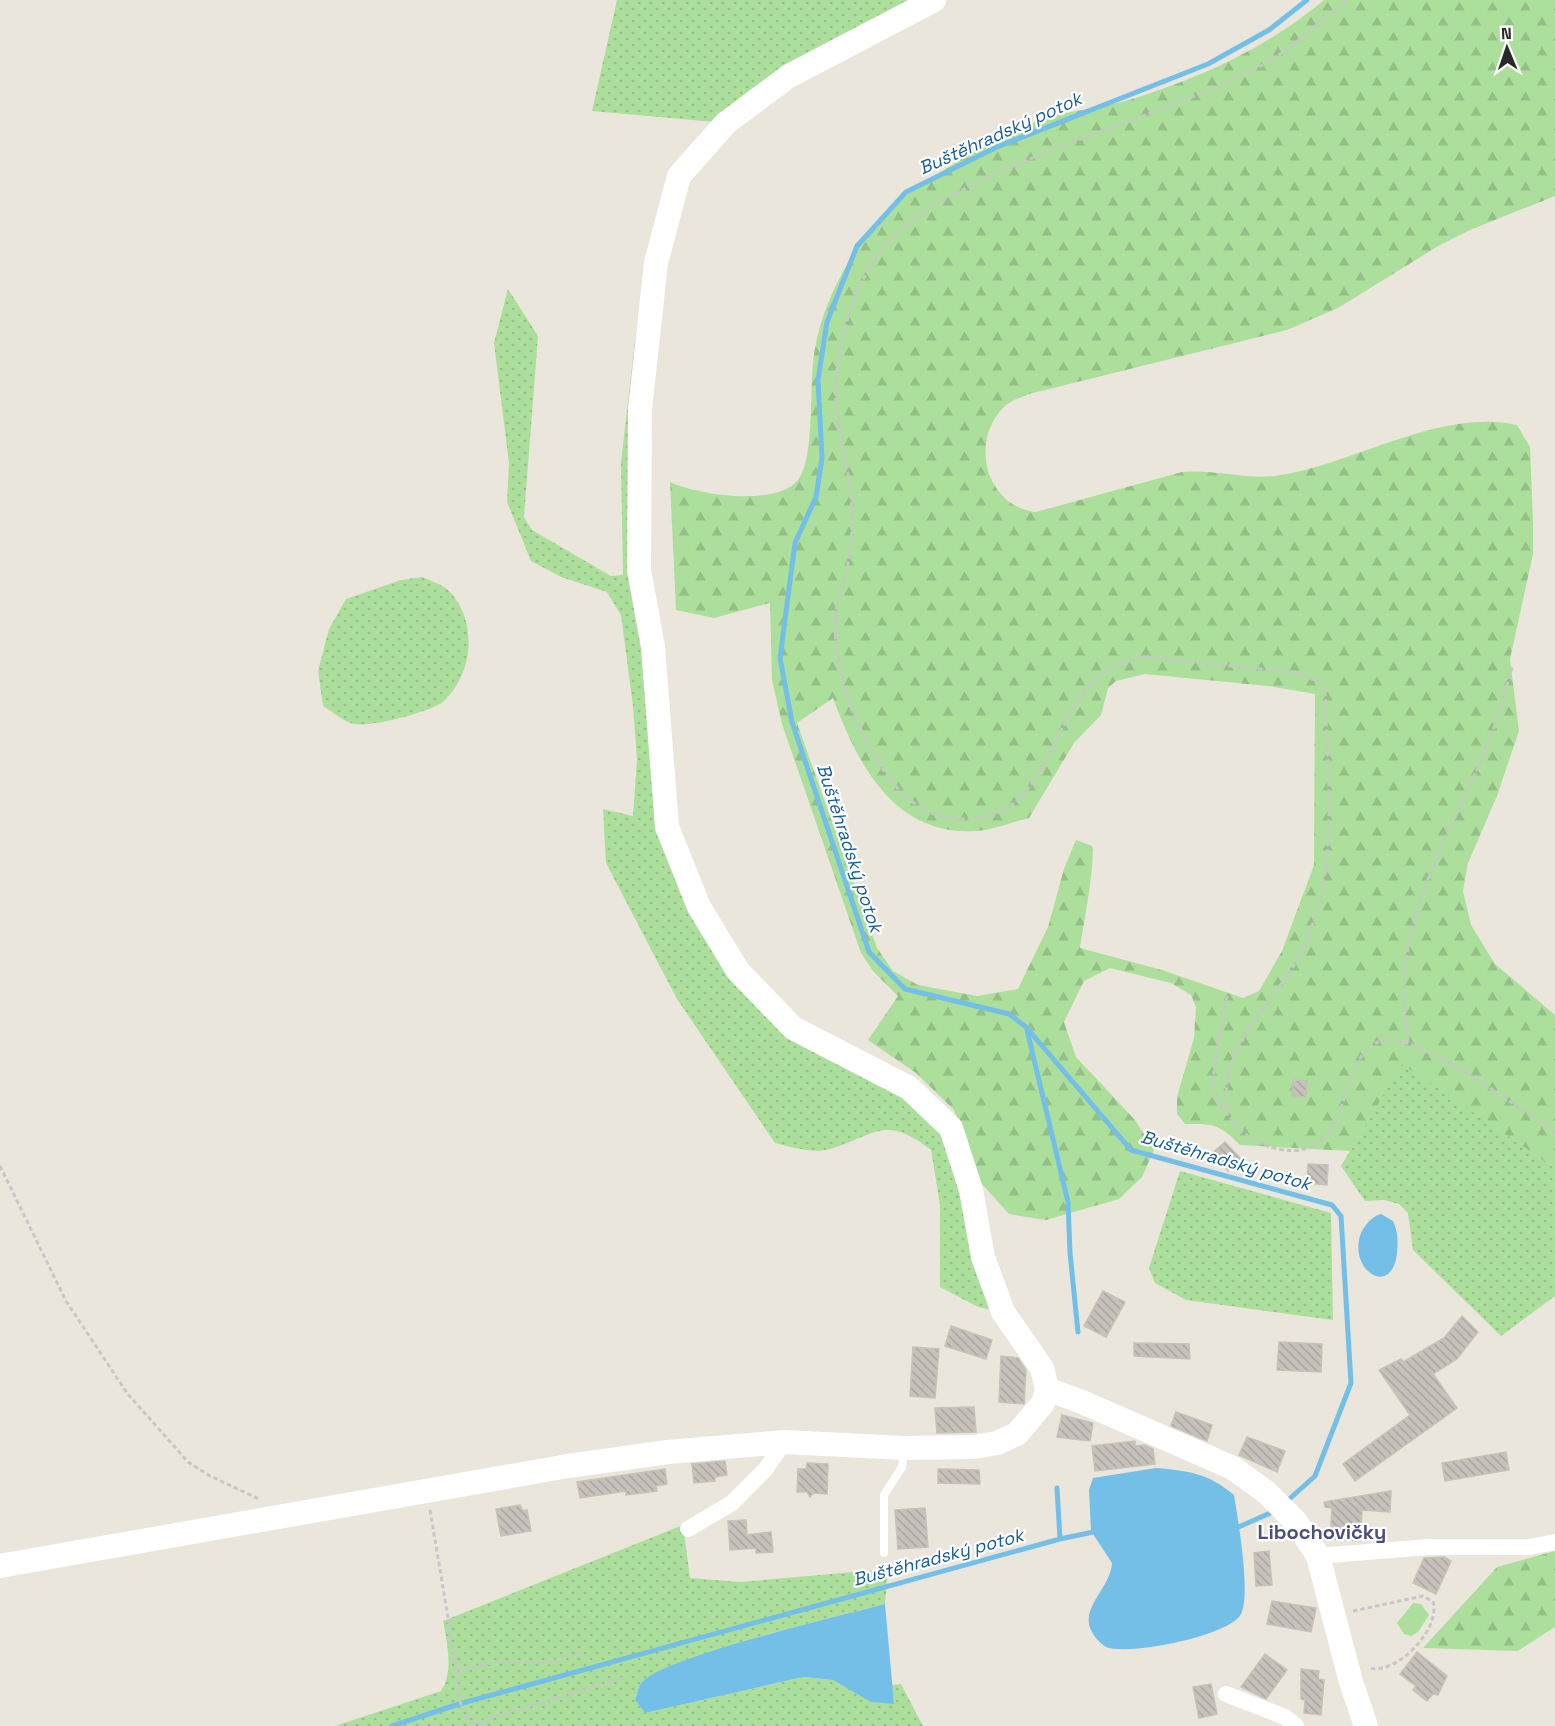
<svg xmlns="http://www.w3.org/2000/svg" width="1555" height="1726" viewBox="0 0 1555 1726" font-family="'Space Grotesk',sans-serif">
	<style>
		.grass { fill: url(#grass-dots) }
		.forest { fill: url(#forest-firs); fill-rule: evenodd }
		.park { fill: #acdf9b }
		.water { fill: #74bfe8 }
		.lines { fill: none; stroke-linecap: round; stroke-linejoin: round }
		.stream { stroke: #74bfe8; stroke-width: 5 }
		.building { fill: url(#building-back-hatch); stroke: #c6c2b6; stroke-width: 1.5 }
		.path { stroke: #c7c7c7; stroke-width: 3; stroke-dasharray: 4.5 3; stroke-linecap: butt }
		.lane { stroke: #fff; stroke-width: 8 }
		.street { stroke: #fff; stroke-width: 16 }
		.secondary { stroke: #fff; stroke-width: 24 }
		.labels { text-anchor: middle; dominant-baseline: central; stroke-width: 4.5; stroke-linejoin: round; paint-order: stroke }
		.water-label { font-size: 18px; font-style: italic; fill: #145c92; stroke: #fff }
		.quarter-label { font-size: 20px; font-weight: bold; fill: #4c5077; stroke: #fff }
	</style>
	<defs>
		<pattern id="grass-dots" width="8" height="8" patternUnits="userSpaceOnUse" patternTransform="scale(1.5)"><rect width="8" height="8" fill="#acdf9b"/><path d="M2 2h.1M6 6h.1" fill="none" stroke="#94bf86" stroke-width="1.8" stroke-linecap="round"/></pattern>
		<pattern id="forest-firs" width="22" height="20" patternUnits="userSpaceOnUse" patternTransform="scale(1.5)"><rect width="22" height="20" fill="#acdf9b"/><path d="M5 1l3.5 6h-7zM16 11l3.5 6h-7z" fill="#94bf86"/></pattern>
		<pattern id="building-back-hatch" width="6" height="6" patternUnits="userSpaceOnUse" patternTransform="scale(1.5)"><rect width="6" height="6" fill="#c6c2bb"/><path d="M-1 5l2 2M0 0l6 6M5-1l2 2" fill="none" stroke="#aaa7a1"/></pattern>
	</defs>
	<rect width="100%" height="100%" fill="#ebe6dc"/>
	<path class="grass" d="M617 0H934L726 123 592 111Z
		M650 245 640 409 667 827 699 907 793 1028 951 1128 1003 1312 978 1307 940 1287V1205L931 1150C884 1114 877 1135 830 1149 813 1154 791 1147 775 1143L677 999 606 863 603 809 633 816 637 760 633 706 621 615 607 592 561 577 531 561 507 502 509 463 494 343 508 289 538 336 524 517 532 530 611 576 623 575 621 463 635 340Z
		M422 577C431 581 444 585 450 592 478 622 473 674 444 701 431 712 372 727 355 724 345 723 332 711 323 706L318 671 329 629 346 599 401 580Z
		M1402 1063 1555 1168V1296L1501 1336 1413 1250 1408 1213 1399 1204 1384 1200 1365 1201 1341 1166Z
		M1180 1171 1331 1213 1333 1320 1186 1300 1155 1283 1149 1268Z
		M683 1525 690 1578 740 1582 888 1569 885 1604C844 1615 662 1657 641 1683 638 1687 637 1696 635 1700L645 1713 803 1677 833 1680 872 1702 894 1703 892 1685 901 1684 923 1726H335L441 1691C454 1672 447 1642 443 1621Z"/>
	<path class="forest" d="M1324 0H1555V196L1470 230 1440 245 1338 308 1287 330 1029 394C1021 398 1011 400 1004 407 969 441 986 507 1036 512L1182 472C1216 469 1249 481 1282 475 1357 462 1442 408 1517 425L1530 447 1533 521V554L1510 659 1519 731 1497 796 1468 863 1463 891 1471 925 1495 964 1555 1015V1168L1402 1064 1350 1151 1240 1145C1219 1124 1215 1124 1185 1124L1177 1114V1097L1194 1038 1196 1007 1191 995 1171 983 1110 968 1084 981 1064 1022 1076 1057 1135 1120 1154 1150 1142 1177 1119 1199 1046 1220 1009 1214 981 1183 954 1110 916 1073 868 1040 898 996 873 971 861 953 782 724 772 680 770 603 714 618 676 610 670 482C698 495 776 507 798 480 814 462 810 389 813 363 819 307 847 257 883 215 896 200 914 190 930 179 967 155 1002 133 1044 119 1071 110 1101 108 1129 100 1200 78 1267 48 1324 0ZM1145 674 1268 686 1315 694 1314 865 1282 951 1259 991 1243 998 1162 970 1080 948C1083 927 1096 861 1092 846L1076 840 1064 869 1048 927 1018 989 977 996 918 985 893 971 877 948 797 723 833 698C858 765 894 836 976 831 993 830 1012 822 1029 818L1074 743 1101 715 1108 688 1116 681Z
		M1555 1551V1627L1518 1651 1423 1648 1497 1567Z"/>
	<path class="park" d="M1413 1603 1421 1604 1429 1615 1418 1632 1411 1636 1404 1634 1397 1623Z"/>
	<path class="water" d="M1381 1214 1393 1221C1398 1231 1398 1241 1397 1253 1392 1299 1347 1270 1361 1233 1365 1225 1372 1216 1381 1214Z
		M1156 1468C1189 1471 1208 1473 1234 1495 1238 1519 1251 1594 1241 1614 1230 1636 1128 1656 1106 1647 1100 1643 1094 1637 1091 1630 1080 1608 1111 1587 1112 1563L1091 1531 1089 1490 1093 1478Z
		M885 1604 894 1704 871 1702 833 1680 803 1677 645 1713 635 1700C637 1696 638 1687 641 1683 661 1657 845 1615 885 1604Z"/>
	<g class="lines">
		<path class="stream" d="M1027 1030 1068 1202 1070 1253 1078 1332
			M1057 1488 1060 1539
			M1286 1502 1315 1476 1351 1383 1341 1216 1332 1205 1131 1150 1026 1027 1009 1014 905 989 869 952 792 722 780 658 795 543 816 497 822 458 818 380 827 322 857 246 906 192 997 147 1208 64 1269 30 1307 0
			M1234 1529 1277 1510
			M392 1726 459 1704 1060 1539 1098 1531"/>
	</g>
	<path class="building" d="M1293 1080 1307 1081 1306 1097 1292 1096Z
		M1225 1142 1241 1159 1228 1171 1212 1153Z
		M1308 1164 1328 1165 1327 1185 1307 1183Z
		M1103 1291 1125 1302 1106 1337 1084 1326Z
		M1462 1316 1478 1332 1457 1359 1433 1374 1457 1408 1355 1481 1343 1464 1410 1415 1379 1370 1401 1359 1403 1362 1444 1338Z
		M951 1326 992 1340 986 1359 945 1346Z
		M1279 1342 1322 1344 1321 1372 1277 1370Z
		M1134 1343 1189 1344 1190 1359 1134 1356Z
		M913 1347 939 1349 935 1398 910 1396Z
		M1001 1356 1018 1358 1026 1370 1024 1404 999 1402Z
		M974 1407 976 1432 937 1433 935 1408Z
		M1176 1412 1212 1425 1207 1441 1171 1426Z
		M1062 1415 1093 1423 1090 1441 1057 1437Z
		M1247 1437 1285 1451 1277 1472 1239 1455Z
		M1135 1441V1446L1145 1445 1153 1449 1155 1464 1095 1471 1092 1446Z
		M1506 1452 1509 1470 1445 1481 1442 1463Z
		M725 1461 727 1475 715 1477V1481L694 1483 692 1464Z
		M807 1463 828 1464 827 1494 814 1493 810 1497 807 1492H797L798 1469H806Z
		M665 1469 667 1484 656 1486 657 1491 626 1495V1491L580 1498 577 1482Z
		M938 1469 979 1470 980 1484 938 1483Z
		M1391 1491 1390 1512 1362 1510 1360 1541 1330 1539 1332 1508 1325 1507 1324 1502Z
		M520 1505 523 1511 527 1510 531 1531 501 1536 496 1509Z
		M925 1508 928 1547 898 1549 895 1510Z
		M746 1520 747 1535 771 1532 773 1552 756 1553V1548L730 1550 728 1521Z
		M1269 1551 1272 1585 1256 1586 1254 1553Z
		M1444 1557 1451 1561 1436 1594 1413 1583 1424 1558Z
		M1272 1601 1316 1608 1311 1632 1267 1624Z
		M1417 1652 1447 1676 1438 1695 1433 1694 1427 1701 1413 1690 1416 1686 1400 1674Z
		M1265 1654 1287 1670 1266 1699 1241 1687Z
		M1301 1669 1319 1671 1318 1679 1324 1680 1321 1715 1304 1713 1305 1700 1301 1699Z
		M1211 1684 1217 1714 1199 1718 1193 1687Z"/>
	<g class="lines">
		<path class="path" d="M1227 996C1222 1024 1215 1053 1213 1082 1212 1098 1224 1109 1233 1121 1245 1137 1259 1145 1278 1149 1360 1165 1332 1049 1385 1040 1419 1034 1523 1111 1555 1132
			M1408 1042C1388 923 1448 843 1490 739 1499 715 1505 690 1513 665
			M1228 1114C1218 1057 1256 1021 1286 977 1301 957 1311 931 1318 907 1336 838 1327 765 1325 694L1321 683 1299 673 1145 657C1131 660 1117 664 1105 672 1052 707 1051 804 984 817 915 830 884 778 858 724 841 689 831 643 837 604 839 595 843 586 845 577 851 551 854 524 851 498 848 457 832 419 836 377 842 325 858 271 896 234 917 214 943 200 969 187 1060 140 1162 115 1255 69 1288 53 1318 24 1346 0
			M0 1166 66 1301 127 1393 188 1462 210 1476 259 1499
			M430 1510 457 1671 495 1662 549 1663 582 1652
			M1353 1611 1423 1596 1433 1602C1441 1627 1399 1675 1369 1668
			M457 1671C458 1687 458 1713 473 1723L627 1677"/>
		<path class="lane" d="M884 1553V1495L902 1467 904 1451"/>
		<path class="street" d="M688 1529 732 1503 765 1470 784 1442
			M1318 1556 1428 1547H1529L1555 1542
			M1226 1694 1285 1717 1296 1726"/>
		<path class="secondary" d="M1047 1389 1082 1402 1233 1468 1266 1492 1296 1522 1318 1556 1351 1682 1366 1726
			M0 1566 568 1466 668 1452 784 1442 904 1448 974 1447 997 1443 1017 1434 1043 1403 1047 1389 1042 1368 1003 1312 983 1257 971 1190 951 1128 909 1088 793 1028 738 971 699 907 667 827 653 647 639 570 640 409 656 263 679 176 726 123 789 76 934 0"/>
	</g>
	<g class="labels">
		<g class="water-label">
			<text transform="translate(1000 133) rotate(-24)">Buštěhradský potok</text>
			<text transform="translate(850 848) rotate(72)">Buštěhradský potok</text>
			<text transform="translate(1226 1160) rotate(16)">Buštěhradský potok</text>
			<text transform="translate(938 1557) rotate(-15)">Buštěhradský potok</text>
		</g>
		<g class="quarter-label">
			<text x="1322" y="1532">Libochovičky</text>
		</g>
	</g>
	<g transform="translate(1507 48) rotate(358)" stroke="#ffffff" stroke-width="4.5" paint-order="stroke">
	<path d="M0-4.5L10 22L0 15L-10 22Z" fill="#292929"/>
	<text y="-9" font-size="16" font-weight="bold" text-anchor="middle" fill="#292929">N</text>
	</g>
</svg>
